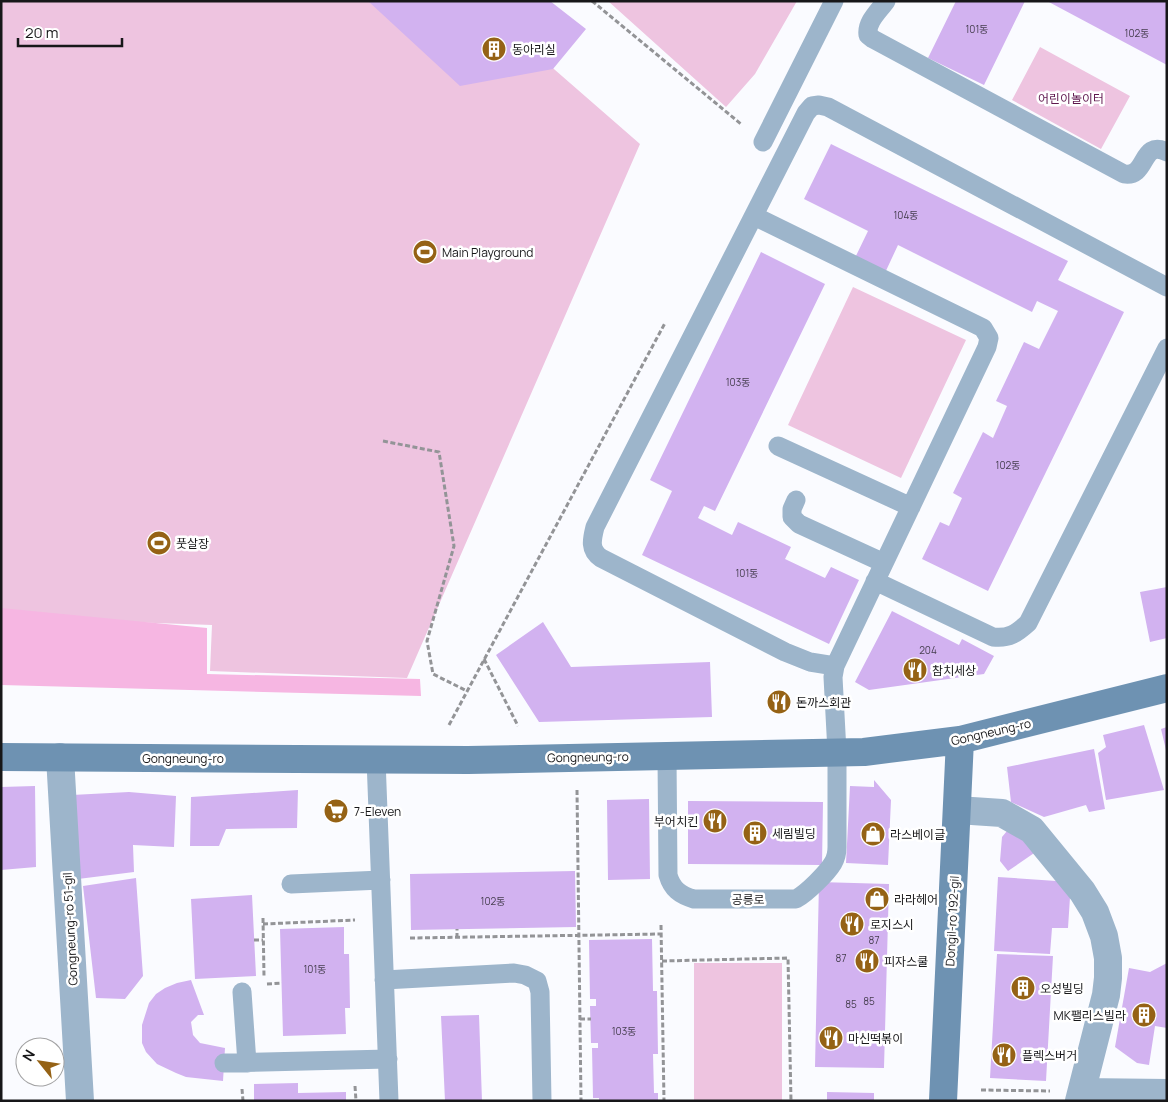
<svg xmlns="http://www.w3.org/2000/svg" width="1168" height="1102" viewBox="0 0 1168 1102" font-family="Manrope,'Noto Sans KR',sans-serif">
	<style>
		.green { fill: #eec4e0 }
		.forest { fill: #f6b6e2 }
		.building { fill: #d2b2f0 }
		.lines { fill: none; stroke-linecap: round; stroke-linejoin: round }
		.path { stroke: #939497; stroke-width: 3; stroke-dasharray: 5 2.5; stroke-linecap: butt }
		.lane { stroke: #9db5cb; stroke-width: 19 }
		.street { stroke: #9db5cb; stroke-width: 28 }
		.secondary { stroke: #6e92b2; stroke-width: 28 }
		.labels { text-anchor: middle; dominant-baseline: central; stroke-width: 5; stroke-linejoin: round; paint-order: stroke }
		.number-label { font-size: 10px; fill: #463e4f }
		.poi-label { font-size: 12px; fill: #171719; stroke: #fff; text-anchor: start }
		.park-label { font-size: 12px; fill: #5f174e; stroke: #fff }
		.street-label { font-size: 12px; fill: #171719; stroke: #fff }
	</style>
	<rect width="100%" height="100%" fill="#fafbff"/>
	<path class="green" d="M1 1H476L640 144 407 678 210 671 212 625 100 621 1 610Z
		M608 1H797L755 74 726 107Z
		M1040 47 1130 96 1101 149 1012 100Z
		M853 287 966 340 901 478 788 425Z
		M694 963H782V1101H694Z"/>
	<path class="forest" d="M1 608 207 628V674L420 679 421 696 1 685Z"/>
	<path class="building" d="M368 1H550L586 29 553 69 460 86Z
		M956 1H1025L984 85 928 58Z
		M1047 1H1167V65Z
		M831 144 1068 261 1058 280 1124 312 988 591 922 559 940 522 949 526 962 498 953 493 983 432 993 438 1007 406 996 401 1024 342 1039 349 1058 311 1037 301 1032 312 898 245 884 275 854 260 868 231 804 199Z
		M761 252 825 284 715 511 704 506 698 518 732 535 738 522 791 547 785 559 825 578 831 567 859 580 829 644 642 555 672 491 650 480Z
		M1167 587V638L1150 642 1140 592Z
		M892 611 959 645 962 639 994 656 984 674 869 690 855 682Z
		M543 622 571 667 710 662 712 717 539 722 496 655Z
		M1144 725 1164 790 1106 800 1098 753 1106 747 1103 735Z
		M1167 727V750H1166L1161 729Z
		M1094 749 1105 809 1089 812 1086 805 1044 817 1011 802 1007 767Z
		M874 780 891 800 888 865 846 863 850 786 874 787Z
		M35 786 36 867 1 870V787Z
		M298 790 297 828 226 829 219 846H190L191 797Z
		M129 792 176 796 174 847 133 845 134 872 78 879 72 795Z
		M649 799 650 879 608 880 607 800Z
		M688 801 823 802 822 865 688 864Z
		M1012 825 1040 849 1008 871 1000 861 1002 837Z
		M575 871 576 927 411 930 410 874Z
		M998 877 1071 882 1068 928H1052L1050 954 994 951Z
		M136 878 143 976 125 999 96 998 83 886Z
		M819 882 889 884 884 1068 815 1067Z
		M252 895 256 976 195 979 191 899Z
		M344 927V954H349L350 1008H345L346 1034 283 1036 280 929Z
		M652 939 653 991H657L658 1054H653L654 1093H658V1101H599V1098H593L592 1048H598V1043H591L590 1006H596V999H590L589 940Z
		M997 954 1053 956 1046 1081 990 1078Z
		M1167 963V1028L1155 1026 1149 1065 1137 1063 1115 1047 1129 968 1150 972Z
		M191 980 204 1015H198L191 1022 193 1035 200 1043 225 1048 223 1081 186 1077 176 1073 157 1064 146 1052 142 1043V1025L149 1003 156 994 165 988 177 983Z
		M479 1015 482 1101H445L441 1016Z
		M298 1083V1093L346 1092V1101H254V1084Z
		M827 1092 874 1093V1101H827Z"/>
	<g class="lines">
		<path class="path" d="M592 1 741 124
			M383 441 439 452 454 546 427 641 433 674 467 691
			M484 659 518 726
			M449 725 665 323
			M577 790 581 1101
			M263 918 264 976
			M263 924 355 920
			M661 925 664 1101
			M410 938 662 934
			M457 938V929
			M254 940H263
			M662 961 788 958 791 1101
			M267 984 282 983
			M580 1019H591
			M355 1086 356 1101
			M242 1089 243 1101
			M981 1090 1050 1091"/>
		<path class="lane" d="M886 1C879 11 866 22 868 35L873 39 1124 174C1148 178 1140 139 1167 152
			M763 142 834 1
			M778 446 911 507
			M796 500 792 509V517L799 524 884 563
			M875 581 993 637C1009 639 1017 633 1028 623L1167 348
			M835 666 810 662 785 652 601 558C589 550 592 539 595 527L806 113 812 106 819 105 828 107 1167 287
			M667 756 668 875C672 889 680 895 694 899H796C807 893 827 873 833 863 836 858 837 852 837 847V752L833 677 835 666 987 347 989 338 983 328 754 216
			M376 759 389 1101
			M291 884 381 880
			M384 980 514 973 525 975 537 981 540 992 542 1101
			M242 992 247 1063
			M224 1063 388 1059"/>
		<path class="street" d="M60 757 80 1101
			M957 810 1002 813 1032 830 1082 891 1095 912 1104 936 1108 958V978L1106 995 1079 1101
			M1082 1092 1167 1093"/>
		<path class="secondary" d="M1 757 468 760 864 752 960 740 1167 688
			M943 1101 960 740"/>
	</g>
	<defs>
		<symbol id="building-disc" viewBox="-11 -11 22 22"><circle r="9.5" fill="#956215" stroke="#fff"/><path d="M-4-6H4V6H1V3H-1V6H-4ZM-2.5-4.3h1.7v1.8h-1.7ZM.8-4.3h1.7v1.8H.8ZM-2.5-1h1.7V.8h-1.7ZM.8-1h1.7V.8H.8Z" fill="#fff"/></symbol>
		<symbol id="stadium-disc" viewBox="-11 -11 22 22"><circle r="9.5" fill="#956215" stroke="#fff"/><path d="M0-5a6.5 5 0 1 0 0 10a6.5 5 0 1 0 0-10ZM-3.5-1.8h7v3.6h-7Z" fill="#fff"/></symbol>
		<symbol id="restaurant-disc" viewBox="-11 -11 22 22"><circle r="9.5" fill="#956215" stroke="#fff"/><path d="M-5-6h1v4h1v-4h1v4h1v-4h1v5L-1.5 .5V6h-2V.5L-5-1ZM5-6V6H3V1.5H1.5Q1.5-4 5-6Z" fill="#fff"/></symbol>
		<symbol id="supermarket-disc" viewBox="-11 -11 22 22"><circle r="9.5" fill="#956215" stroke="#fff"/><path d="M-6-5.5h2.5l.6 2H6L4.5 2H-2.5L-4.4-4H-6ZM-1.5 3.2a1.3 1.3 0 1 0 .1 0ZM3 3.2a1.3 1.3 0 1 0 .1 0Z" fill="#fff"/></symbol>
		<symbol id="shop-disc" viewBox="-11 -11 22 22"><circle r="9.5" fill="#956215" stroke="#fff"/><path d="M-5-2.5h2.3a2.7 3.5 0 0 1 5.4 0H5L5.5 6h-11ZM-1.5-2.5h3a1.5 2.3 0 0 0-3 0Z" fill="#fff"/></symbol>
	</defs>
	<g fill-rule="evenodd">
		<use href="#building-disc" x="480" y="35" width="28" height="28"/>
		<use href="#stadium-disc" x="411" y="238" width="28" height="28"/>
		<use href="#stadium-disc" x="145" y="529" width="28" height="28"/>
		<use href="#restaurant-disc" x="901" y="656" width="28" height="28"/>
		<use href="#restaurant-disc" x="765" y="688" width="28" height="28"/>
		<use href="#supermarket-disc" x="322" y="797" width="28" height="28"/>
		<use href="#restaurant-disc" x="701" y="807" width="28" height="28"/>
		<use href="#building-disc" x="741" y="819" width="28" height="28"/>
		<use href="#shop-disc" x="859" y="820" width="28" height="28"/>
		<use href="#shop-disc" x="863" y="885" width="28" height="28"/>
		<use href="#restaurant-disc" x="838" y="910" width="28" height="28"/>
		<use href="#restaurant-disc" x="853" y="947" width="28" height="28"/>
		<use href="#building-disc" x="1009" y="974" width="28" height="28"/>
		<use href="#building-disc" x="1130" y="1001" width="28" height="28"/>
		<use href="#restaurant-disc" x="817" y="1024" width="28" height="28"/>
		<use href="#restaurant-disc" x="990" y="1041" width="28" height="28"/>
	</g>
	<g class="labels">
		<g class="number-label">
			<text x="977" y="29">101동</text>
			<text x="1137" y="33">102동</text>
			<text x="906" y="215">104동</text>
			<text x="738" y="382">103동</text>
			<text x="1008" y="465">102동</text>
			<text x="747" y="573">101동</text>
			<text x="928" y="650">204</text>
			<text x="493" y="901">102동</text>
			<text x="874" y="940">87</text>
			<text x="841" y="958">87</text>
			<text x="315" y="969">101동</text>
			<text x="869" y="1001">85</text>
			<text x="851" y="1004">85</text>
			<text x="624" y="1031">103동</text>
		</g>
		<g class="poi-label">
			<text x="512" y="49">동아리실</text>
			<text x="442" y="252">Main Playground</text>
			<text x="176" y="543">풋살장</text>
			<text x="932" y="670">참치세상</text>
			<text x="796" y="702">돈까스회관</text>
			<text x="354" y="811">7-Eleven</text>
			<text x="698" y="821" text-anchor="end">부어치킨</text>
			<text x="772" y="833">세림빌딩</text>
			<text x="890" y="834">라스베이글</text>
			<text x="894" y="899">라라헤어</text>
			<text x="870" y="924">로지스시</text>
			<text x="884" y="961">피자스쿨</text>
			<text x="1040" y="988">오성빌딩</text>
			<text x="1126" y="1015" text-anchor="end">MK팰리스빌라</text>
			<text x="848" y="1038">마신떡볶이</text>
			<text x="1022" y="1055">플렉스버거</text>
		</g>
		<g class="park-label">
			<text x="1071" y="98">어린이놀이터</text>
		</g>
		<g class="street-label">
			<text transform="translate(991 732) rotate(-13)">Gongneung-ro</text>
			<text transform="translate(588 757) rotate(-1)">Gongneung-ro</text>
			<text x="183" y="758">Gongneung-ro</text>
			<text x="748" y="899">공릉로</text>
			<text transform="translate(952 921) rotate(-87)">Dongil-ro 192-gil</text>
			<text transform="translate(70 929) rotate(-93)">Gongneung-ro 51-gil</text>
		</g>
	</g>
	<rect width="1168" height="1102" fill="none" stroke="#171719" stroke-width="5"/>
	<g transform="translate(40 1062) rotate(300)"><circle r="24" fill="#ffffff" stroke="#a2a2a3"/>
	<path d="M0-4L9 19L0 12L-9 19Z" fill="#956215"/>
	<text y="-8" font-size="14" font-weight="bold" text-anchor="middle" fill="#171719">N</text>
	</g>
	<path d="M18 38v8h104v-8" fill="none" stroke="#171719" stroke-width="2.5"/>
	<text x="25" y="38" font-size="15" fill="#171719" stroke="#ffffff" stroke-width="4" paint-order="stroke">20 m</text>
</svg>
